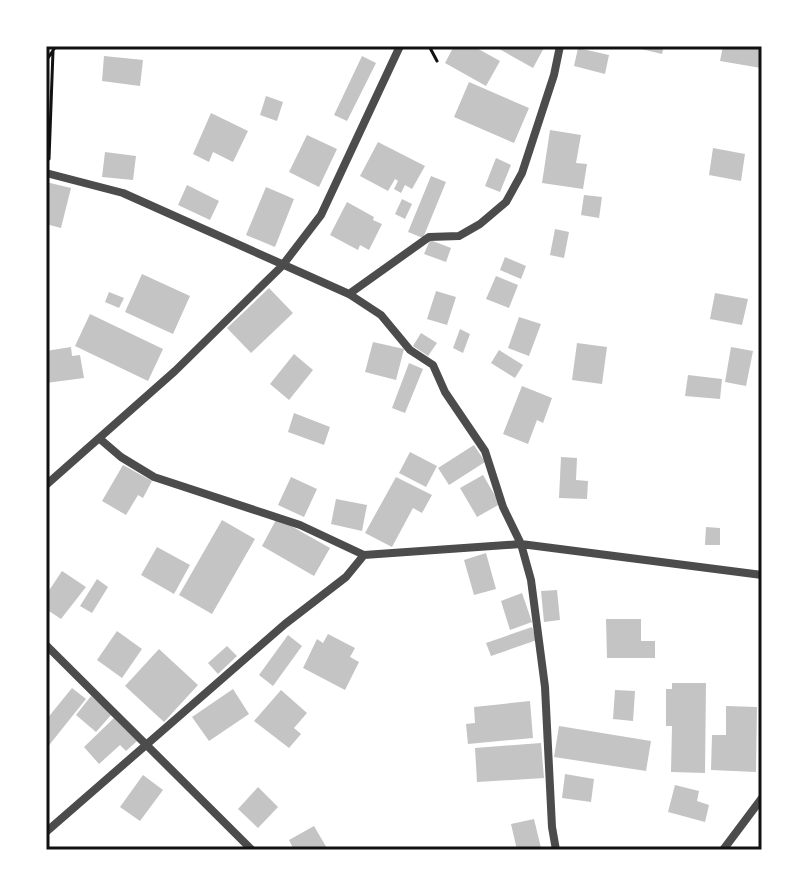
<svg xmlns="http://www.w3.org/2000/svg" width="808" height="896" viewBox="0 0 808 896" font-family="Lato,sans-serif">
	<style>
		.building { fill: #c4c4c4 }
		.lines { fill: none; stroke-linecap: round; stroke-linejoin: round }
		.path { stroke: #111; stroke-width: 3 }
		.minor { stroke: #4c4c4c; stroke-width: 8 }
		.neatline { fill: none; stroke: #111; stroke-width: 3 }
	</style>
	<rect width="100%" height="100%" fill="#fff"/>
	<path class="building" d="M454 46H473L500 61 486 86 445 63Z
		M494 46H545L533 68Z
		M629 46H664L662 54Z
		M723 46H752L762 50 761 68 720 61Z
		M578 48 609 55 605 74 574 66Z
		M104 56 143 60 140 86 102 81Z
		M362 56 376 63 347 121 334 115Z
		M469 82 529 108 514 143 454 117Z
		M266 96 283 102 277 121 260 115Z
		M211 113 248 131 233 162 213 152 209 162 193 154Z
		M550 130 581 135 576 163 587 164 583 189 542 183Z
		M307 135 337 149 319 187 289 172Z
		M378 142 425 166 412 189 405 185 401 193 394 189 398 181 395 179 388 191 360 176Z
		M713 148 745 154 741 181 709 175Z
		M105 152 136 156 133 180 102 177Z
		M496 158 511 165 500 192 485 186Z
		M431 176 446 182 423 238 408 232Z
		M46 182 71 188 61 228 46 224Z
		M187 185 219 201 210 220 178 205Z
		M266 187 294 199 275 247 246 235Z
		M584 195 602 197 599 218 581 215Z
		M402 199 412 204 405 219 395 214Z
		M347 202 374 217 373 220 382 224 369 250 360 245 358 250 330 235Z
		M555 229 569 232 564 258 550 255Z
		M430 240 451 248 446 262 424 254Z
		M505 257 526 266 521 279 500 270Z
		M142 274 190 296 173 334 125 312Z
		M496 276 518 285 509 308 486 299Z
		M269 288 293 313 251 353 227 328Z
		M436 291 456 297 447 325 427 319Z
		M109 292 124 298 119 308 105 302Z
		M715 293 748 299 742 325 710 319Z
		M90 314 163 349 148 381 75 346Z
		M519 317 541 324 529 356 508 348Z
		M460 329 470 334 463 353 453 348Z
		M421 333 437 343 428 356 413 346Z
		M373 342 404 349 396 380 365 372Z
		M577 343 607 347 602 384 572 380Z
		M71 347 72 356 80 355 84 378 46 383V351Z
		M731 347 753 351 746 386 725 382Z
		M499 350 523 365 515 378 491 363Z
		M294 354 313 370 289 400 270 384Z
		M409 363 423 369 405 413 392 408Z
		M688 375 722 379 720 399 685 396Z
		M522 386 552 398 543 423 537 420 528 444 503 434Z
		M294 413 330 427 324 445 288 432Z
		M474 445 485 462 449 485 438 468Z
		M410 452 437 466 426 487 399 473Z
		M561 457 577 458 576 480 588 481 587 499 559 498Z
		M123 465 152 481 143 498 138 495 126 515 102 501Z
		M483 475 500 504 477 517 460 488Z
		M291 477 317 489 304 517 278 505Z
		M396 477 432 495 422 513 413 508 392 547 365 533Z
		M336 499 367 505 362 531 331 524Z
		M277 518 330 548 314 576 262 546Z
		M222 520 255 539 212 614 179 595Z
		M706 527 720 528V545H705Z
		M157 547 190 565 174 594 141 575Z
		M486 553 496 589 474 595 464 560Z
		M62 571 86 587 61 619 46 609V595Z
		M97 579 108 587 92 613 80 606Z
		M557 590 560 620 544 622 541 591Z
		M522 593 532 622 510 630 501 601Z
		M606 619H641V641H655V658H607Z
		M532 627 537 640 491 656 486 643Z
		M117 631 142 649 122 678 97 660Z
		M328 634 355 648 350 657 359 662 345 690 303 668 317 639 323 643Z
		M288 635 302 646 273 686 259 675Z
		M227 646 237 656 218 674 208 663Z
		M159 649 198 685 164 722 125 686Z
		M672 683H706L705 773 671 772 672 726H666V689H672Z
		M72 688 86 699 46 749V720Z
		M233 689 249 714 209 741 192 717Z
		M281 690 307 713 294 728 301 734 289 748 254 721Z
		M615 690 635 691 633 721 613 719Z
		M91 696 112 714 96 732 76 715Z
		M530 701 533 738 468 744 466 724 475 723 474 707Z
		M726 706 757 707 756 772 711 770 712 735H726Z
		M114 718 137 741 126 751 120 745 99 764 84 747Z
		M559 726 651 741 646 771 554 757Z
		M541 743 544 778 477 782 475 748Z
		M565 774 594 779 591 802 562 798Z
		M143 775 163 790 140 821 120 807Z
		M675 785 699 791 697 801 709 805 705 822 668 812Z
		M258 787 278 807 258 828 238 809Z
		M534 819 541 848 517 850 511 824Z
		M314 826 328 850H294L289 840Z"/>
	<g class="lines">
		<path class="path" d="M429 46 437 61
			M46 61 56 46
			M49 159 53 51"/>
		<path class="minor" d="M46 173 123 193 349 294 381 315 410 350 433 365 445 392 485 451 503 507 521 544 531 580 545 687 552 827 556 850
			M349 294 429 237 459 236 480 224 506 202 522 173 554 75 560 46
			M100 439 121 457 154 477 300 525 364 555 521 544 762 575
			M46 485 175 371 282 266 321 215 400 46
			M46 645 252 850
			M46 832 285 624 346 577 364 555
			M723 850 762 798"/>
	</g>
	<rect width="808" height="896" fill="none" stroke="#ffffff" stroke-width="96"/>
	<rect x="48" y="48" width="712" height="800" class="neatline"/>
</svg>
